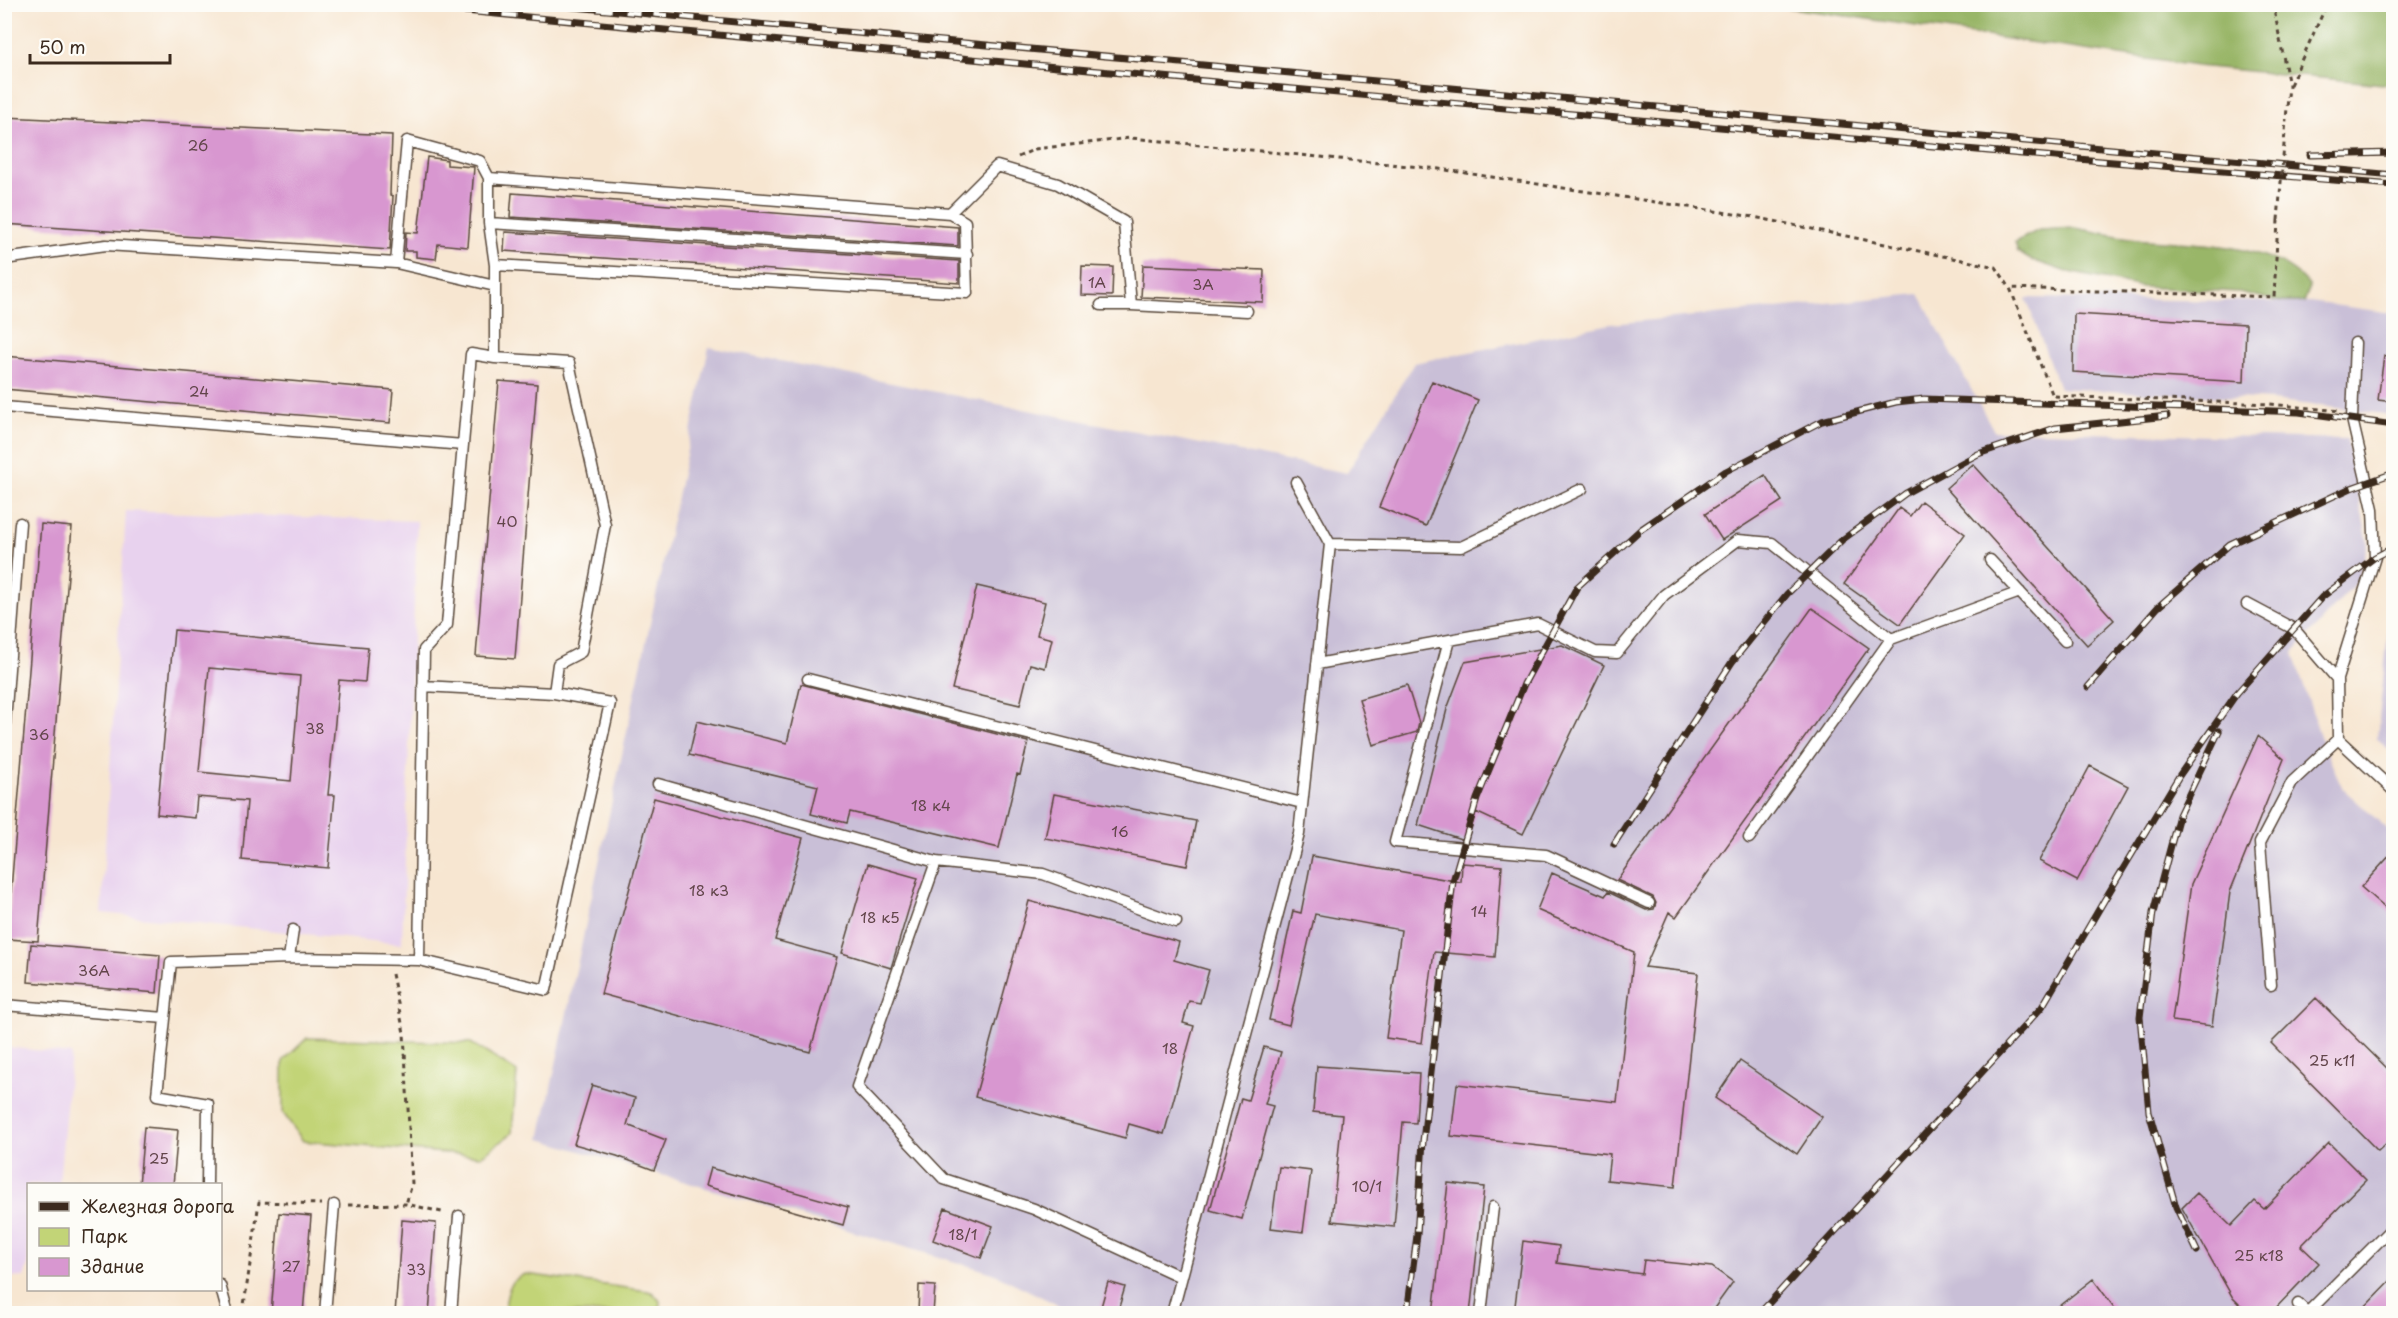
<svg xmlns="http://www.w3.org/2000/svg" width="2398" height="1318" viewBox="0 0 2398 1318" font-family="'Playpen Sans',sans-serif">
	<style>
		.built { fill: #e8d2ee }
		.industrial { fill: #c9bfd7 }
		.green { fill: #c2d477; stroke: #7e7f4a; stroke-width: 1.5 }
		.forest { fill: #99b668; stroke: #6a7043; stroke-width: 1.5 }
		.building { fill: #d897d0; fill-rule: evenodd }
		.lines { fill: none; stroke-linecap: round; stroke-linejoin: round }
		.service-casing { stroke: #574639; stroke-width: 13 }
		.path { stroke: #574639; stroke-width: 3; stroke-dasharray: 4.5 4.5; stroke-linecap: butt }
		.service { stroke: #fff; stroke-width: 10 }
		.rail-casing { stroke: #3b2a1e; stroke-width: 7 }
		.rail { stroke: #fdfcf7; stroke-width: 4.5; stroke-dasharray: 14; stroke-linecap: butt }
		.path-bridge { stroke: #574639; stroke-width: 3; stroke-dasharray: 4.5 4.5; stroke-linecap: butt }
		.labels { text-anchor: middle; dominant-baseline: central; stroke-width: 4.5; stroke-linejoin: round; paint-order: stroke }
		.number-label { font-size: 15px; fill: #62454a }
	</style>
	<rect width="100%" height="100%" fill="#fdfcf7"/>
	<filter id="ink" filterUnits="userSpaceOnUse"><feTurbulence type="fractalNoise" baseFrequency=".0167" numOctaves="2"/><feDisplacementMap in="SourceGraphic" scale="12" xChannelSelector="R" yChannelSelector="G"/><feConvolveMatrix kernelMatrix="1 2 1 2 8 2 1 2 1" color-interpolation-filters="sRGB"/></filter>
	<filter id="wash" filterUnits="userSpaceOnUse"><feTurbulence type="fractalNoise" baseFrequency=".008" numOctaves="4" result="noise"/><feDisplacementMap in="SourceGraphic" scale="24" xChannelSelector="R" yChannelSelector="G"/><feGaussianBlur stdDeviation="1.35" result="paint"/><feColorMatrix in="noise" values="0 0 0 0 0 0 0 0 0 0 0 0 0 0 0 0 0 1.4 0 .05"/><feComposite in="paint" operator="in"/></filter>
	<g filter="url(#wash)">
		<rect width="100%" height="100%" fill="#f7e6d1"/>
		<path class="built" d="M126 511 417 521 402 944 101 913Z
			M5 1047 71 1054 59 1184H28V1265L24 1277 5 1278Z"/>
		<path class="industrial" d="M1919 294 1994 431 2347 439 2368 543 2358 580 2293 653 2322 742 2343 789 2393 834V1313H1074L993 1273 540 1139 709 347 1347 473 1414 363 1611 324Z
			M2026 298 2310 302 2393 313V415L2272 400 2059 388Z
			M2393 585V754L2377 738Z"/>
		<path class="green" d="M307 1038 471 1043 517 1072 512 1133 481 1156 303 1141 283 1113V1061Z
			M526 1274 648 1291 653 1293 660 1301 659 1313H504C507 1296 507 1280 526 1274Z"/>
		<path class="forest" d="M1770 5H2393V85L2197 66Z
			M2075 228C2099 232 2123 238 2147 240 2198 244 2275 242 2310 287L2304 302H2282L2239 292 2142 287 2064 271 2029 259 2018 252 2015 242 2039 230Z"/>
		<g id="blocks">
			<path class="building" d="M4 117 392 135 390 195 393 196 390 250 4 224Z
				M427 157 447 160V165L474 167 468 247 438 244 436 259 416 257V251H405L406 232 418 233Z
				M512 193 958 227V246L510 217Z
				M505 232 959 261V283L504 251Z
				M1143 265 1264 270 1263 302 1141 297Z
				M1082 266 1113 267 1112 296 1081 295Z
				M2074 314 2246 324 2244 382 2073 372Z
				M4 356 393 390 390 423 4 389Z
				M2384 356 2394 357V402L2378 400Z
				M499 381 537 384 515 659 476 656Z
				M1432 381 1478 400 1426 526 1379 507Z
				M1973 464 2114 620 2087 645 1946 488Z
				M1765 475 1782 501 1722 540 1705 514Z
				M1921 501 1965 534 1900 624 1844 584 1899 508 1910 516Z
				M41 524 72 527 38 941 7 939Z
				M977 586 1045 602 1037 635 1052 639 1045 668 1030 664 1020 705 952 689Z
				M1812 608 1869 648 1676 917 1669 912 1645 967 1698 973 1675 1187 1607 1180 1610 1154 1451 1136 1457 1084 1617 1102 1634 952 1537 910 1552 873 1605 896 1608 892 1646 910 1654 909 1656 903 1653 897 1617 880Z
				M174 630 368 647 365 682 339 680 328 795H335L328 868 242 860 247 801 197 797 195 818 157 814ZM209 668 300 676 291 781 199 772Z
				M1562 645 1604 665 1523 834 1476 812 1467 841 1418 825 1447 709 1465 662Z
				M801 684 1028 742 1020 775 1017 774 999 848 850 812 847 823 811 814 818 786 689 755 697 721 787 743Z
				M1407 685 1419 723 1417 732 1373 745 1359 699Z
				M2258 736 2284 759 2230 892 2212 1026 2172 1021 2191 884Z
				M2090 766 2128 786 2077 881 2039 861Z
				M1054 794 1196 821 1187 866 1045 838Z
				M654 798 803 838 775 940 837 957 810 1052 601 994Z
				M2394 851V916L2361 887Z
				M1312 856 1461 882 1462 863 1502 866 1495 957 1434 952 1422 1043 1386 1038 1401 930 1315 914 1289 1025 1269 1020 1293 911 1301 913Z
				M868 864 918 878 891 968 842 953Z
				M1029 901 1179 942 1174 960 1209 970 1200 1003 1189 1001 1183 1023 1194 1026 1164 1134 1129 1124 1125 1138 975 1097Z
				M31 944 160 955 157 993 28 982Z
				M2316 998 2394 1075V1136L2378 1151 2271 1043Z
				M1264 1047 1281 1052 1265 1104 1273 1106 1242 1219 1210 1210 1241 1098 1248 1100Z
				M1740 1061 1822 1117 1797 1154 1715 1098Z
				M1317 1066 1419 1073 1416 1123 1403 1122 1394 1227 1332 1221 1342 1115 1313 1112Z
				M592 1085 635 1098 627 1125 666 1140 654 1170 617 1156 574 1144Z
				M144 1127 178 1130 173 1185H139Z
				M2329 1143 2366 1180 2301 1246 2319 1263 2270 1314H2249L2233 1298 2182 1208 2197 1193 2231 1226 2255 1201 2264 1209Z
				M1279 1167 1311 1171 1303 1232 1271 1228Z
				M710 1168 848 1207 843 1225 705 1186Z
				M1448 1183 1484 1187 1470 1314H1433Z
				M945 1208 993 1226 981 1258 933 1240Z
				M279 1213 311 1216 303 1314H271Z
				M402 1220 436 1223 429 1314H395Z
				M1523 1241 1559 1246 1557 1263 1642 1274 1644 1260 1712 1267 1733 1282 1710 1314H1658L1621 1309 1620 1314H1514Z
				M2394 1277V1314H2358Z
				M2093 1279 2119 1314H2049Z
				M1108 1282 1125 1287 1117 1314H1099Z
				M919 1285 935 1286 933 1314H918Z"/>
		</g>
	</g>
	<g filter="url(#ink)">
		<use href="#blocks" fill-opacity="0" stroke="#574639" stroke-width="1.5"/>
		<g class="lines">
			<defs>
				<path id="service" d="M489 223 967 254
					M4 259 106 245 396 263 495 286V358L569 363 605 525 581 652 558 664 554 693 610 703 546 990 419 960 289 958
					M396 263 407 141 480 161 489 178
					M495 265 489 223V178L950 213 997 166 1058 184 1124 222 1131 305 1247 311
					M495 286V265L967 293 965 222 950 213
					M1101 305H1131
					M2355 343 2352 419 2373 509 2375 557 2337 679 2338 739 2394 791
					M4 407 463 445
					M1330 544 1461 547 1582 489
					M1990 560 2065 641
					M2247 604 2294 629 2337 679
					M1449 640 1395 842 1546 855 1649 903
					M1317 664 1538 624 1595 652 1617 653 1664 595 1738 540 1772 543 1891 639 2020 592
					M808 679 1302 803
					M423 686 554 693
					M4 735 20 523
					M658 784 936 862
					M1749 838 1891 639
					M1176 922 1043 874 936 862 857 1087 944 1179 1034 1209 1181 1277
					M419 960 424 650 447 625 471 354 495 358
					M2271 985 2260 843 2292 782 2338 739
					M4 1005 165 1018
					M207 1184 208 1104 157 1095 171 962 289 958 293 930
					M220 1285 228 1314
					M2298 1304 2309 1314
					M2308 1312 2394 1226
					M325 1314 334 1205
					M451 1314 459 1216
					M1172 1314 1299 834 1330 544 1296 482
					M1481 1314 1493 1207"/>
			</defs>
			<use href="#service" class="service-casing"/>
			<path class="path" d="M2273 4 2289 86 2286 119
				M2290 85 2327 4
				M1018 157 1035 149 1131 138 1439 169 1754 217 1996 267 2010 288
				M2278 220 2274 297 2010 288 2053 396 2270 404 2340 411
				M392 974 404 1033 412 1184 406 1204
				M348 1205 406 1204 446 1213
				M243 1312 259 1202 321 1204"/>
			<use href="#service" class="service"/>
			<defs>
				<path id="rail" d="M391 4 1248 85 2101 161 2394 185
					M542 4 2394 175
					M2310 155 2394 153
					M2088 687 2158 607 2230 544 2351 488 2394 473
					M1614 844 1732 662 1787 594 1842 540 1906 493 1978 454 2055 428 2167 416
					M2197 1251 2176 1207 2149 1112 2140 1017 2153 913 2179 815 2219 731
					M1407 1314 1417 1235 1423 1141 1453 881 1477 799 1524 684 1577 587 1640 530 1726 471 1822 421 1896 402 1924 399 2299 412 2394 425
					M1759 1314 2042 1007 2105 899 2179 776 2237 693 2322 597 2375 557 2394 547"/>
			</defs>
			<use href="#rail" class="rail-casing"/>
			<use href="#rail" class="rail"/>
			<path class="path-bridge" d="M2278 220 2286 119"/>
		</g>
	</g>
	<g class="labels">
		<g class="number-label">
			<text x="198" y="144">26</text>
			<text x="1097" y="281">1А</text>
			<text x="1203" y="283">3А</text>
			<text x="199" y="390">24</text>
			<text x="507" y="520">40</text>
			<text x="315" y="727">38</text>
			<text x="39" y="733">36</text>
			<text x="931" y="804">18 к4</text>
			<text x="1120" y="830">16</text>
			<text x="709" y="889">18 к3</text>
			<text x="1479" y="910">14</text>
			<text x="880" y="916">18 к5</text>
			<text x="94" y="969">36А</text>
			<text x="1170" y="1047">18</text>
			<text x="2332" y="1059">25 к11</text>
			<text x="159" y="1157">25</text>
			<text x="1367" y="1185">10/1</text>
			<text x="963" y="1233">18/1</text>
			<text x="2259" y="1254">25 к18</text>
			<text x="291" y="1265">27</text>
			<text x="416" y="1268">33</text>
		</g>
	</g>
	<rect width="2398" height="1318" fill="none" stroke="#fdfcf7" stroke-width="24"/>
	<rect x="27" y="1183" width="195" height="108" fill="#fdfcf7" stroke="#afa8a0" stroke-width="1.5"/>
	<rect x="39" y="1202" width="30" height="9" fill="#3b2a1e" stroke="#afa8a0" stroke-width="1.5"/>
	<text x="81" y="1213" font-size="18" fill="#3b2a1e">Железная дорога</text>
	<rect x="39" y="1228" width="30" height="18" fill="#c2d477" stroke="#afa8a0" stroke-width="1.5"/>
	<text x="81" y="1243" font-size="18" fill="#3b2a1e">Парк</text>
	<rect x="39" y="1258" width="30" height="18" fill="#d897d0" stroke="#afa8a0" stroke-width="1.5"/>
	<text x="81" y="1273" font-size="18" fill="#3b2a1e">Здание</text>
	<path d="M30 54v9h140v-9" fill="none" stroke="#3b2a1e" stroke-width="3"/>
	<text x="39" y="54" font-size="18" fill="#3b2a1e" stroke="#fdfcf7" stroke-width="4.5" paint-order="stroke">50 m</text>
</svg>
